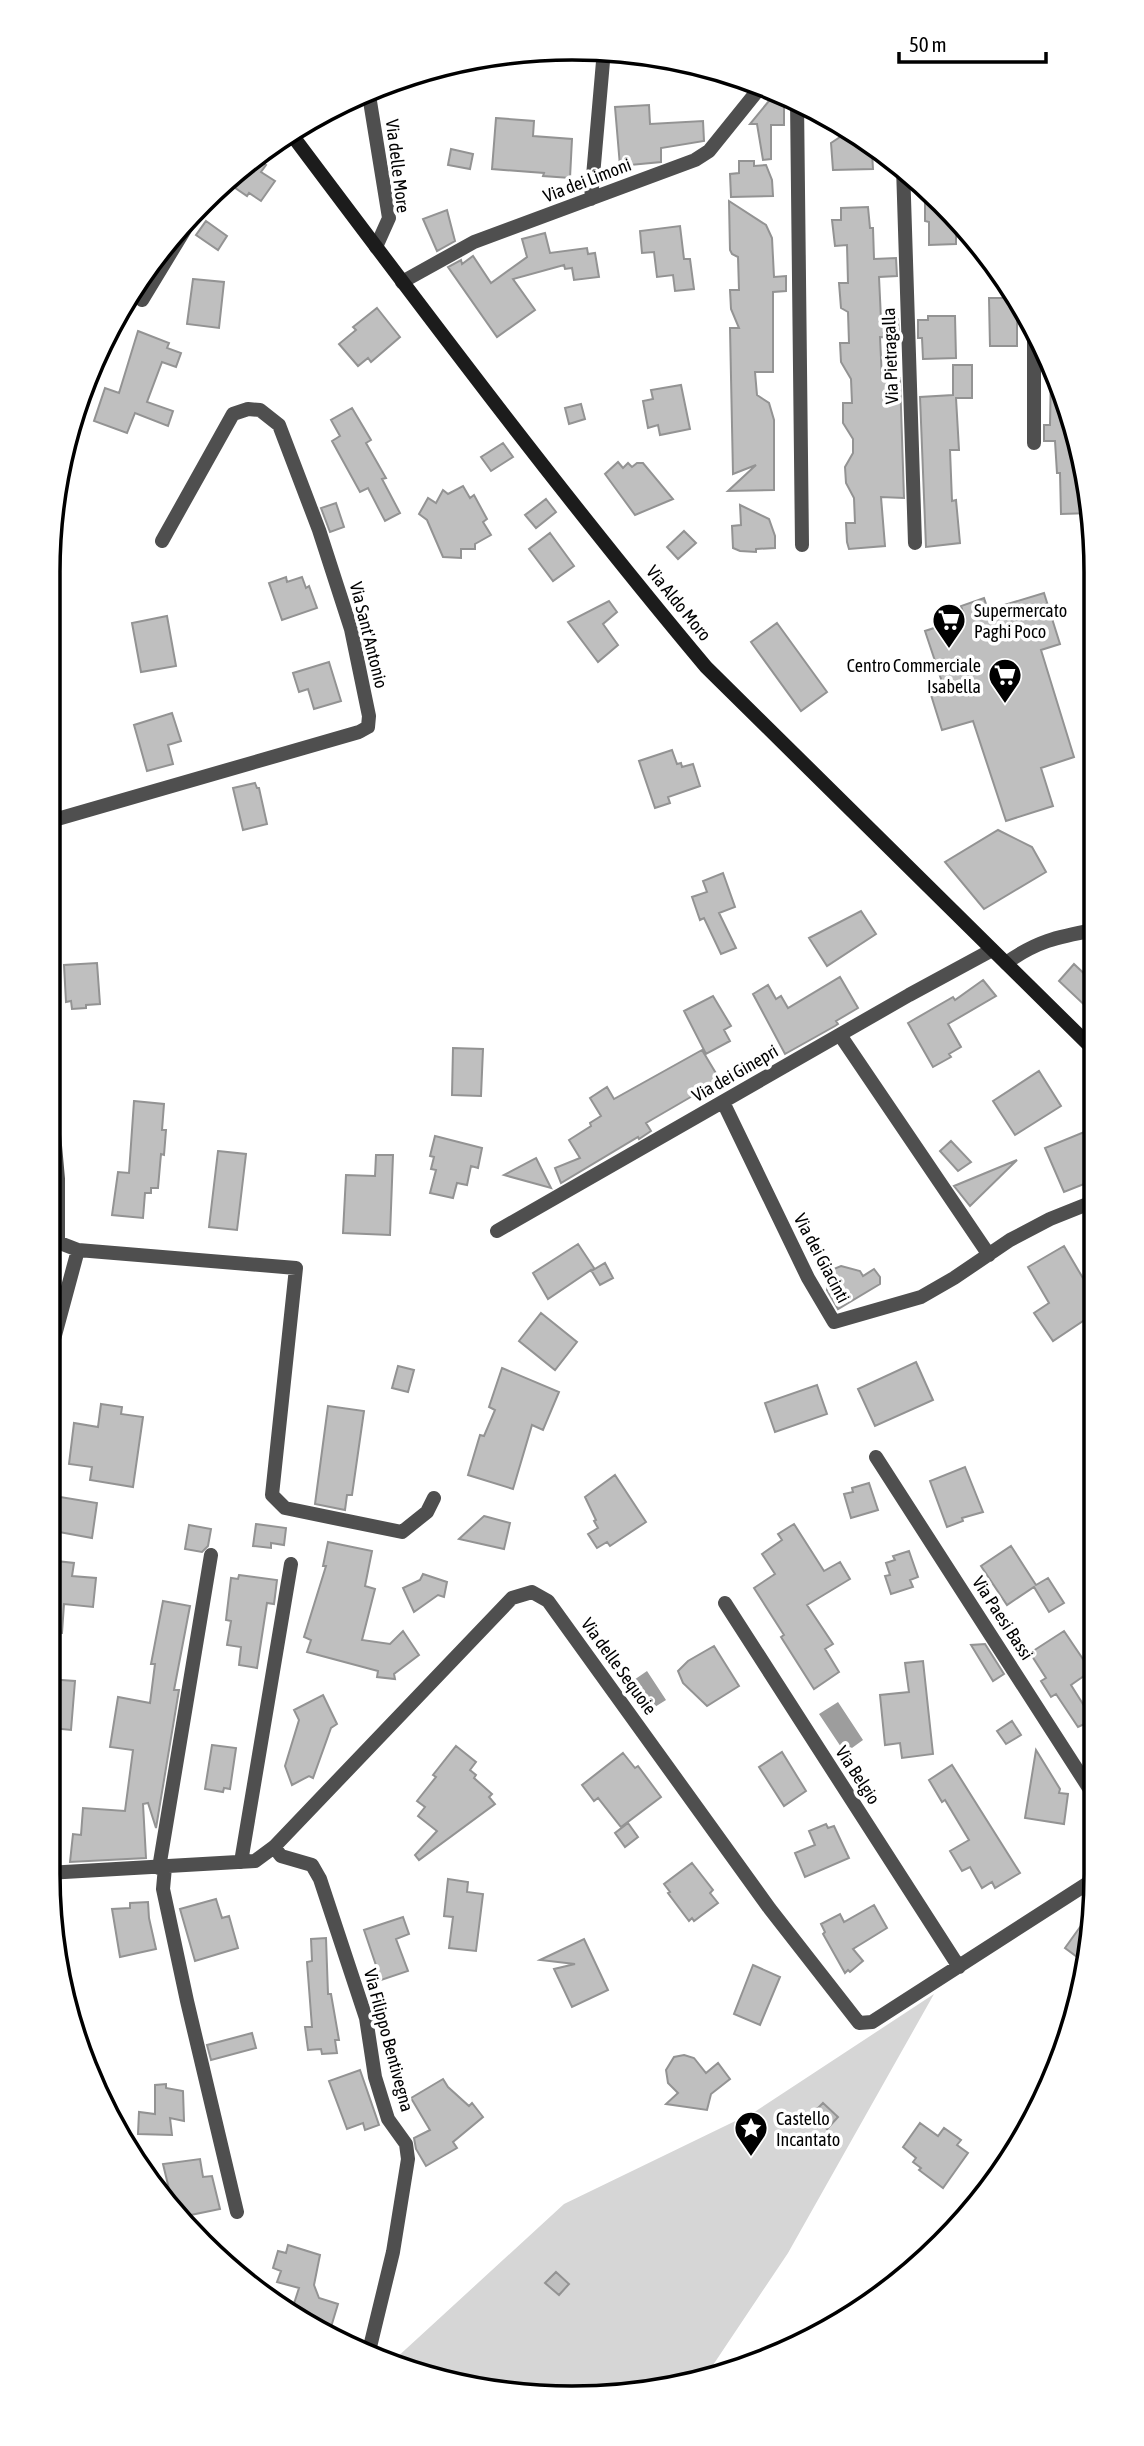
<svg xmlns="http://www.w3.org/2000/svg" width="1144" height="2446" viewBox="0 0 1144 2446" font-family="'Asap Condensed',sans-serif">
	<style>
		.green { fill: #d6d6d6 }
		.water { fill: #9d9d9d }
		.building { fill: #bfbfbf; stroke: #939393; stroke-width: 2 }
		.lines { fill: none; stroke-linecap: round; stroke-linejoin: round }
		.street { stroke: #4f4f4f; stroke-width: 14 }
		.secondary { stroke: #1c1c1c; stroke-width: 14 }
		.labels { text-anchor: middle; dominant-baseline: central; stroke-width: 7; stroke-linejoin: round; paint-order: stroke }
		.street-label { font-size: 18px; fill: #000; stroke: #fff }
		.poi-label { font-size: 18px; fill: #000; stroke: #fff; text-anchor: start }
		.rim { fill: none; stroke: #000; stroke-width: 3.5 }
	</style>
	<rect width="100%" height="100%" fill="#fff"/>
	<path class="green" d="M934 1994 788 2253 703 2380 641 2394 470 2389 394 2360 564 2204 756 2111Z"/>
	<path class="water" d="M647 1671 666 1700 650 1710 631 1682Z
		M838 1702 863 1740 845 1753 819 1714Z"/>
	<path class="building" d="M778 90 784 94V125H771V159L763 160 757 124H750Z
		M649 105 650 124 703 121 704 141 661 148V162L620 166 615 107Z
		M496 118 534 121 533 136 572 139 570 178 543 176 544 173 492 169Z
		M840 132H851L868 142 869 153H872L873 169 833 170 831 143 840 137Z
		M451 149 473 154 470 169 448 165Z
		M254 157 266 165 261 172 275 181 261 201 249 193 247 196 228 183 236 172Z
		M739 161H754V166L766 165 772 180 773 196 731 197 730 174 739 173Z
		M729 201 766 225 772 238 774 277 786 276V291L773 292V372H755L757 395 769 403 774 420V490L728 491 756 465 733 474 730 328H739L731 309 730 290H739L738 257 732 254 730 250Z
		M925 202H938L956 220V244L929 245V222L925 221Z
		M868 207 870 228H873L874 259 896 258 897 276 879 277 881 319H898L899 338 880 337 882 379 900 378 904 498 881 497 885 546 849 549 847 542 846 523H855L854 498 846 483 845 467 853 453V439L843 423V403H852L851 379 841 362 840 343H849L848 312 841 308 839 283H848L847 245 835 246 832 220H841V208Z
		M447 210 455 241 437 251 423 219Z
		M206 221 227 236 218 250 196 235Z
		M680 226 684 259H690L694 289 675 291 673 275 657 277 654 252 642 253 640 231Z
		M545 233 550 253 587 248 588 254 595 253 599 277 574 280 572 268 565 269 564 265 513 279 535 310 497 337 448 267 461 260 462 264 473 256 491 283 527 257 522 239Z
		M193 279 224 282 219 328 187 324Z
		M989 298H1014L1017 302V346H990Z
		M377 308 400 337 371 362 368 358 358 366 339 344 356 330 353 327Z
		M928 316H955L956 358 923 359 922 338H918V320H928Z
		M138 331 169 343 167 348 181 353 176 367 162 362 147 402 173 411 168 426 135 413 127 433 94 421 105 388 119 393Z
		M953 365H972V398H956L959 450H950L952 501 956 500 960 543 926 547 920 397 953 395Z
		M1055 368 1092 503V513L1061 514 1060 473H1057L1055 441H1044V425H1050L1051 369Z
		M681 385 690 429 660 435 658 425 648 428 643 401 653 399 651 390Z
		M581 404 585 419 569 424 565 408Z
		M352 408 371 440 366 443 386 478 382 479 400 513 385 521 368 488 360 492 332 441 340 436 331 420Z
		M503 443 513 457 491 471 481 457Z
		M618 462 623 468 628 463 632 467 637 463H643L673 499 635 515 605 474Z
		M463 486 470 498 474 495 487 519 483 522 491 535 475 544V549H461V558L443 557 427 520 419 514 428 498 436 503 443 490 448 494Z
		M546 499 556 512 536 528 525 515Z
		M336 503 344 527 330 532 321 508Z
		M740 505 769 519 775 536V548L756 549V552L740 551 733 548 732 526 741 525Z
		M684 531 696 543 678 559 667 547Z
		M550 533 574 566 553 581 529 549Z
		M286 577 287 582 302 577 306 588 309 586 317 608 282 620 269 583Z
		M1044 593 1060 644 1041 650 1074 757 1041 768 1053 806 1006 821 973 721 942 730 931 695 945 691 925 631 965 618 961 606 984 598 988 610Z
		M609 601 617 612 603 624 618 645 598 662 568 622Z
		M167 616 176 666 141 672 132 623Z
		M777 623 827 692 801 711 751 642Z
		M329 662 341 701 314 709 308 689 299 692 293 673Z
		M172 713 181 741 168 745 173 764 147 771 134 725Z
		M672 750 677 764 681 763 682 767 693 764 700 786 668 797 670 803 655 808 639 761Z
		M255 783 257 788H259L267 824 243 830 233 788Z
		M998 830 1032 847 1046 872 984 909 945 862Z
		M723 873 735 907 719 913 736 948 721 954 704 918 700 920 692 897 707 892 703 881Z
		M861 911 876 934 827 966 809 938Z
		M97 963 100 1004 86 1005V1008L72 1009 71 1001 66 1002 64 965Z
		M1074 964 1094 983V1014L1059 981Z
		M840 977 858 1008 836 1021 838 1024 835 1026 785 1054 753 994 768 985 776 999 781 996 788 1008Z
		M983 980 996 996 948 1024 961 1047 949 1054 951 1057 933 1067 908 1023 953 997 955 1000Z
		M713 996 731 1026 724 1030 730 1041 706 1054 684 1011Z
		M453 1048 483 1049 481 1096 452 1095Z
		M702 1050 720 1080 646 1123 651 1131 639 1139 638 1137 561 1183 555 1168 580 1158 569 1140 591 1126 590 1123 601 1116 590 1098 607 1087 614 1099Z
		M1039 1071 1061 1106 1015 1135 993 1101Z
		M134 1101 164 1104 162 1130H166L164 1155 161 1154 158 1188H151V1193H145L143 1218 112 1215 118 1172 129 1173Z
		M1094 1128V1180L1064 1192 1045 1148Z
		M435 1136 482 1148 478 1168 471 1166 467 1185 457 1183 453 1198 430 1193 436 1170 431 1169 434 1157 430 1156Z
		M951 1141 971 1162 958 1171 940 1151Z
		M218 1151 246 1154 237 1230 209 1227Z
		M376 1155H393L390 1235 343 1233 346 1175 375 1176Z
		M536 1158 551 1188 504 1175Z
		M1017 1160 970 1206 954 1186Z
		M578 1244 594 1268 593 1270 605 1263 613 1278 600 1285 591 1270 548 1299 533 1273Z
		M1064 1246 1087 1285 1095 1281V1313L1053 1341 1034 1313 1049 1303 1028 1267Z
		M841 1266 860 1271 863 1276 874 1269 880 1277V1284L838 1309 827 1290 829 1271Z
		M541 1313 577 1342 555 1370 519 1341Z
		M916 1362 933 1400 875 1426 858 1389Z
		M398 1366 414 1370 408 1392 392 1388Z
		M502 1368 559 1392 543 1430 532 1425 513 1489 468 1475 480 1435 484 1436 495 1410 489 1407Z
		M817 1385 827 1414 775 1432 765 1403Z
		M101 1404 122 1407 121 1414 143 1417 133 1487 90 1480 92 1467 69 1464 74 1423 98 1427Z
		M328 1406 364 1411 352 1495H347L345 1510 315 1504Z
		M965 1467 983 1512 962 1518 963 1521 947 1527 930 1481Z
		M615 1475 646 1522 610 1546 607 1542 597 1548 588 1534 598 1528 594 1521 596 1520 585 1497Z
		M869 1483 878 1510 851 1518 844 1494 853 1492 852 1488Z
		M54 1496 97 1503 92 1538 48 1530Z
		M484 1516 510 1523 504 1549 459 1539Z
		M256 1524 286 1528 284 1545 271 1543V1548L253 1546Z
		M794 1524 824 1571 840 1562 850 1579 807 1605 833 1644 825 1649 839 1672 814 1689 781 1637 784 1635 754 1588 775 1574 762 1554 782 1540 778 1534Z
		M189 1525 211 1529 208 1546 202 1552 185 1549Z
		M328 1542 372 1551 365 1586 375 1589 362 1640 390 1644 403 1631 419 1655 394 1674 395 1679 377 1677 378 1671 307 1652 311 1640 304 1637 326 1566H323Z
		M1011 1546 1036 1585 1048 1578 1064 1603 1049 1612 1034 1587 1007 1605 981 1566Z
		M909 1551 918 1577 910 1580 913 1587 891 1594 885 1576 890 1575 886 1563 895 1560 893 1556Z
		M47 1560 74 1563 72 1576 96 1578 93 1607 64 1604 62 1633 47 1632Z
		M423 1574 447 1582 444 1597 438 1595 414 1612 403 1588 420 1580Z
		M239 1575 277 1580 274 1604 267 1603 257 1668 239 1665 241 1647 227 1645 231 1621 226 1620 231 1578 238 1579Z
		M163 1601 190 1606 174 1690H179L156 1828 148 1803 143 1804 146 1858 70 1862 73 1834 81 1835 83 1808 125 1811 133 1750 110 1747 118 1697 150 1703 155 1664H151Z
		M1064 1631 1091 1671 1071 1685 1093 1720 1078 1727 1056 1694 1051 1697 1041 1681 1046 1678 1030 1653Z
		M985 1644 1004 1674 993 1681 971 1645Z
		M714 1646 739 1686 707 1706 683 1683 678 1671 688 1661Z
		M923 1661 933 1754 902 1758 900 1743 885 1745 880 1695 909 1692 905 1663Z
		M47 1679 75 1681 71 1730 52 1728 53 1718H47Z
		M323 1695 337 1724 331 1728 313 1778 309 1776 292 1785 285 1766 299 1720 294 1710Z
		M1012 1721 1021 1735 1006 1744 997 1731Z
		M212 1745 236 1748 230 1789 224 1788 223 1792 205 1789Z
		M456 1746 476 1762 470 1770 476 1775 474 1778 492 1794 489 1797 495 1804 419 1860 415 1855 437 1831 418 1816 425 1807 417 1801 436 1777 433 1775Z
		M1036 1750 1060 1789 1059 1793 1068 1794 1064 1824 1025 1818Z
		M782 1752 806 1791 784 1806 759 1767Z
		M623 1753 635 1768 638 1766 661 1797 621 1827 598 1798 594 1801 582 1785Z
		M952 1765 1020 1873 995 1888 992 1882 982 1888 970 1867 962 1871 950 1851 969 1840 945 1800 942 1802 929 1780Z
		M628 1823 638 1837 625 1847 615 1833Z
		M826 1824 828 1828 834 1826 849 1858 805 1877 795 1853 815 1845 809 1831Z
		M692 1863 713 1890 710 1893 718 1903 694 1921 692 1918 689 1921 668 1893 670 1892 664 1884Z
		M448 1879 468 1882 467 1892 483 1894 476 1951 449 1948 453 1917 444 1916Z
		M216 1899 222 1918 229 1916 238 1948 195 1961 180 1909Z
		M148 1902 149 1918 156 1949 120 1957 112 1909 130 1908V1903Z
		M874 1905 887 1928 853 1949 863 1961 850 1972 848 1970 845 1973 823 1934 825 1932 821 1924 840 1914 844 1922Z
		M1093 1909 1089 1950 1088 1965 1065 1948Z
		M403 1917 409 1934 396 1939 408 1971 381 1980 364 1930Z
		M326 1938 328 1994H331L339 2040H335L337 2053 322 2054 321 2049 308 2050 305 2027H312L307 1962 312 1961 311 1939Z
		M584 1939 608 1990 572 2007 554 1969 575 1964 540 1960Z
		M753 1965 780 1977 760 2025 734 2014Z
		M252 2033 256 2048 211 2060 207 2045Z
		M684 2055 694 2058 706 2073 718 2063 730 2079 711 2094 707 2110 666 2104 678 2093 668 2083 666 2070 674 2057Z
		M360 2070 379 2125 365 2130 363 2123 347 2129 329 2081Z
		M443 2079 448 2087 469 2106 472 2103 483 2117 453 2142 457 2148 426 2166 416 2149 414 2138 430 2130 411 2098Z
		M166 2084V2088L183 2091 184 2121 170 2118 172 2135 138 2134 139 2112 155 2114V2085Z
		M823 2103 838 2117 827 2129 812 2114Z
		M920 2123 938 2136 944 2128 961 2140 957 2145 968 2153 943 2188 919 2170 921 2168 913 2162 916 2158 903 2147Z
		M200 2159 203 2177 212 2176 220 2209 176 2218 163 2164Z
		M288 2245 320 2255 314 2285 319 2298 338 2304 331 2327 318 2323 316 2328 306 2325 291 2313 299 2288 277 2282 281 2271 273 2268 278 2251 286 2253Z
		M556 2272 569 2284 559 2295 545 2283Z"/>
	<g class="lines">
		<path class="street" d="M368 89 389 218 376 247
			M797 101 802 545
			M903 167 915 543
			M591 199 604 50
			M402 282 474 242 695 160 709 151 763 84
			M142 300 204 198
			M1034 331V443
			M47 822 359 732 368 727 369 716 351 629 319 530 279 425 260 410 248 409 233 414 162 541
			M1006 963C1037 941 1057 937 1094 930
			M840 1035 989 1255
			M47 1057 58 1179V1241
			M723 1102 808 1278 834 1322 921 1297 954 1278 1010 1240 1050 1219 1095 1201
			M497 1231 909 995 992 950
			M47 1238 78 1250 296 1268 272 1495 285 1508 402 1532 427 1512 434 1498
			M47 1365 78 1250
			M876 1457 1096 1799
			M725 1603 959 1967
			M274 1847 281 1856 312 1865 320 1879 366 2018 375 2077 388 2119 406 2144 408 2159 393 2252 369 2351
			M241 1862 291 1564
			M165 1867 163 1889 187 2001 237 2212
			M159 1868 211 1555
			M47 1873 255 1861 274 1847 512 1598 532 1592 548 1601 770 1909 859 2023 872 2022 1096 1878"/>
		<path class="secondary" d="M289 131C425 312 561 494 706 667L1094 1050"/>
	</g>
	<defs>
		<symbol id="supermarket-pin" viewBox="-11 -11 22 30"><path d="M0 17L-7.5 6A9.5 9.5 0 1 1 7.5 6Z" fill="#000" stroke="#fff"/><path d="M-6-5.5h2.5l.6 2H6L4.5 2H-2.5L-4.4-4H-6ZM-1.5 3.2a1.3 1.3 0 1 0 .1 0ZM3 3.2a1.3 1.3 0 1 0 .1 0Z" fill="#fff"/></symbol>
		<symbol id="sight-pin" viewBox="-11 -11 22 30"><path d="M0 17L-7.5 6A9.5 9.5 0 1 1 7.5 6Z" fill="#000" stroke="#fff"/><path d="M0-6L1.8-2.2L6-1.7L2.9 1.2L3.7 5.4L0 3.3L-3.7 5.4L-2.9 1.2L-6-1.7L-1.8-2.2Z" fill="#fff"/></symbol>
	</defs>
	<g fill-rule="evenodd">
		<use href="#supermarket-pin" x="930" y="601" width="38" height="52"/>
		<use href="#supermarket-pin" x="986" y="656" width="38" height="52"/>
		<use href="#sight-pin" x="732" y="2109" width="38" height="52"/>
	</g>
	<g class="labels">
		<g class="street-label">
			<text transform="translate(398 166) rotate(83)">Via delle More</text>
			<text transform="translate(587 180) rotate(-21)">Via dei Limoni</text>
			<text transform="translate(890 356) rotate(-92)">Via Pietragalla</text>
			<text transform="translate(679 603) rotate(51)">Via Aldo Moro</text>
			<text transform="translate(369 635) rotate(76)">Via Sant'Antonio</text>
			<text transform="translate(735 1073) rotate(-30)">Via dei Ginepri</text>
			<text transform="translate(822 1258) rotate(62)">Via dei Giacinti</text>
			<text transform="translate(1003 1618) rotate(57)">Via Paesi Bassi</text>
			<text transform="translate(619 1666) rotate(54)">Via delle Sequoie</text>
			<text transform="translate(858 1775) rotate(57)">Via Belgio</text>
			<text transform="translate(389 2040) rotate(75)">Via Filippo Bentivegna</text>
		</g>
		<g class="poi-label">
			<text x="974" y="610">Supermercato<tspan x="974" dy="21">Paghi Poco</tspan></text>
			<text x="981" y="665" text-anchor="end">Centro Commerciale<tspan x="981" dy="21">Isabella</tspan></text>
			<text x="776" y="2118">Castello<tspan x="776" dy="21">Incantato</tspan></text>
		</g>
	</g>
	<path d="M0 0H1144V2446H0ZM572 60H572A512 512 0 0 1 1084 572V1874A512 512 0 0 1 572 2386H572A512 512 0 0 1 60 1874V572A512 512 0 0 1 572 60Z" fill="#fff" fill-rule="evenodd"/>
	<path class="rim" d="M572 60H572A512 512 0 0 1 1084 572V1874A512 512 0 0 1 572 2386H572A512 512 0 0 1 60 1874V572A512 512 0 0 1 572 60Z"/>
	<path d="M899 52v10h147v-10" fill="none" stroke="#000000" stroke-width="3.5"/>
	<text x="909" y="52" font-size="21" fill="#000000" stroke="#ffffff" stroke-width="5" paint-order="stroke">50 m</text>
</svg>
